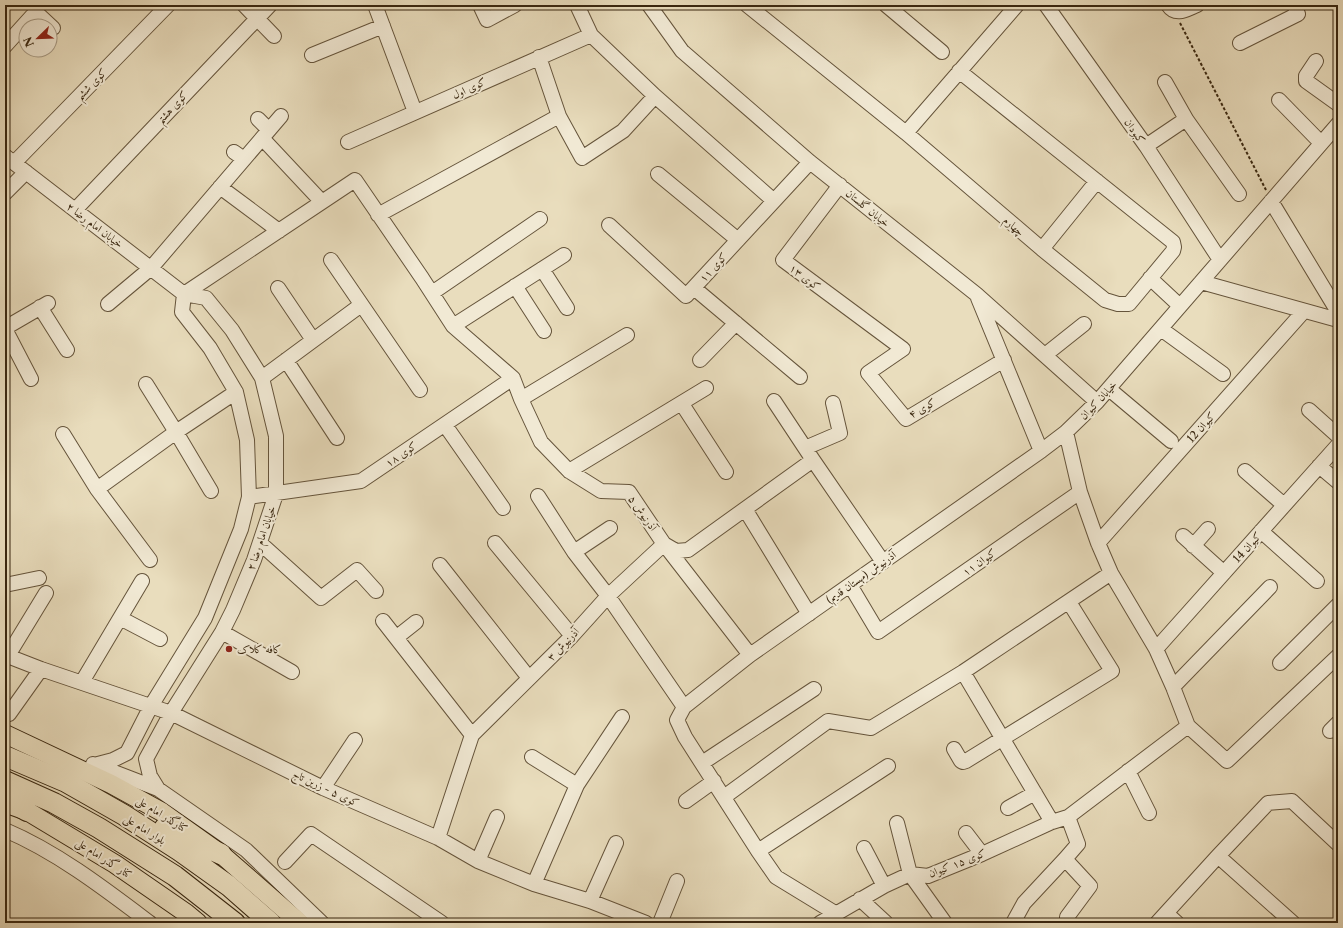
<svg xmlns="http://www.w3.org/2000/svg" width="1343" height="928" viewBox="0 0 1343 928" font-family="'Libre Caslon Text',Amiri,serif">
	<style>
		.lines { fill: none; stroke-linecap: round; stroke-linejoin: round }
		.minor-casing { stroke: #65543b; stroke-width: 16 }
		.major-casing { stroke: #392710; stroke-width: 20 }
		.highway-casing { stroke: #392710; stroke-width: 22 }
		.path { stroke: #392710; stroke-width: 2; stroke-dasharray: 3 2; stroke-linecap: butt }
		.minor { stroke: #f1e9d4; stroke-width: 14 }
		.major { stroke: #e9ddbd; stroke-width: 18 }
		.highway { stroke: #e9ddbd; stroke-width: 20 }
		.poi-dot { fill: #8f2418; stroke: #f1e9d4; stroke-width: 1.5 }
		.labels { text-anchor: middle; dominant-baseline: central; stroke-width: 4; stroke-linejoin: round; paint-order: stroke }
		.street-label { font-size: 11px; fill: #392710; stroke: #f1e9d4 }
		.poi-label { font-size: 11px; fill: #392710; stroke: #f1e9d4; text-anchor: start }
	</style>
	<rect width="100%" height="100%" fill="#e9ddbd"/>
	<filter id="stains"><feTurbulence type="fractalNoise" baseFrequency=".005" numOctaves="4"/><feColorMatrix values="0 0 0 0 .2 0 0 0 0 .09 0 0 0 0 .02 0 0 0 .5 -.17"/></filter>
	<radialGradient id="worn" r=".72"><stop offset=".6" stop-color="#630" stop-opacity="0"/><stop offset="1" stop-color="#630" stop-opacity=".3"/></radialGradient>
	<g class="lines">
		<defs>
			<path id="minor" d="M244 5 274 36
				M375 5 415 112
				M480 5 487 20 515 5
				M577 5 591 35 655 96 774 201
				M649 5 682 51 810 162 976 294 1097 402
				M747 5 906 133 1042 249 1105 300 1118 304H1129L1173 251 1174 247 1173 242 959 71
				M886 5 942 52
				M1046 5 1146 146 1220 260
				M1168 5C1176 17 1187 9 1197 5
				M1240 43 1298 14 1294 5
				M5 46 32 16 38 14 53 28
				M312 55 383 26
				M1316 61 1306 76V81L1338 104
				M1165 82 1186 119
				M1279 100 1321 143
				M559 116 582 158 623 131 655 96
				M258 119 269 130
				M1338 124 1097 402 1066 432 1080 492 1098 543 1111 573 1156 649 1173 687 1188 726 1227 761 1338 656
				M906 133 1017 5
				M262 138 322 202
				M348 142 591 35
				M1146 146 1186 119 1239 194
				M234 152 244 159
				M5 156 184 294 206 298 232 330 262 378 276 436V494L254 560 233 610 222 632 171 713 146 759 150 776 158 789
				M14 163 168 5
				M658 174 738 240
				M840 185 783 260 903 349 868 373 906 419 1004 360
				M220 187 279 231
				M5 193 26 172
				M1271 201 1338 312
				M75 210 270 5
				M378 215 559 116 539 57
				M609 225 686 296 810 162
				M1042 249 1097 181
				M331 260 420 390
				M542 269 567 308
				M1150 278 1180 306
				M1201 282 1338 320
				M515 286 544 331
				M278 288 313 340
				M694 288 800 377
				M432 293 540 219
				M184 294 355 180 422 278 453 326 513 378 521 399 541 442 569 471 601 491 629 492 664 544 750 655
				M978 298 1041 451
				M108 304 151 268 281 116
				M40 307 67 350
				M453 326 564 255
				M5 328 48 303
				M5 329 31 379
				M1161 329 1223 374
				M1045 355 1084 324
				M286 360 337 438
				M700 360 736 323
				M262 378 361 305
				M146 384 176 432 211 491
				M1109 389 1171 441
				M521 399 627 335
				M774 401 813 460 883 562
				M682 404 726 472
				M1309 410 1338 436
				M445 425 503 508
				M63 434 97 489 150 560
				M805 448 840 433 833 403
				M1319 466 1338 482
				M569 471 706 388
				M1245 471 1284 505
				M97 489 176 432 236 392
				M538 496 574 552 608 596 684 707
				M249 497 361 481 513 378
				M745 509 809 614
				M1261 531 1317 581
				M1183 536 1224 573
				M260 543 321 598 357 570 376 591
				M495 543 572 636
				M1098 543 1304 311
				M1193 546 1208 529
				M574 552 610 528
				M440 565 529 678
				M5 585 39 578
				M850 585 878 632 1080 492
				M120 618 160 639
				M383 621 472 735
				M222 632 292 672
				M397 637 416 622
				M1156 649 1338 445
				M5 655 41 669 171 713 323 788 438 838 478 861 534 884 590 901 646 923
				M7 657 46 593
				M1280 663 1338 605
				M963 672 1052 822
				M82 682 142 581
				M1173 687 1270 587
				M9 714 41 669
				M1330 731 1338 723
				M954 749 961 761 963 762 966 761 1112 671 1069 602
				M532 757 577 785
				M702 763 814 689
				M93 764 158 789 246 850 322 923
				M94 765 113 760 127 753 151 706 205 618 241 529 249 497 247 440 236 392 210 348 182 312 184 294
				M1128 771 1149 813
				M323 788 355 740
				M724 797 828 721 871 728 963 672 1111 573
				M686 801 714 781
				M1008 808 1035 793
				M897 823 910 874 945 923
				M5 830C57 852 105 889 150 923
				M966 833 982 854
				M438 838 472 735 572 636 608 596 664 544 676 551 688 550 813 460
				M864 848 884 886
				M758 851 888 766
				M1218 856 1293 923
				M1065 859 1090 886 1067 917
				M478 861 497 817
				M285 862 311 834 442 923
				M534 884 577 785 622 717
				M860 899 886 923
				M590 901 616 843
				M835 913 776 877 758 851 685 737 677 720 684 707 750 655 1041 451 1066 432
				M1166 913 1177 923
				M660 923 677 881
				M820 923 884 886 910 874 928 876 982 854 1052 822 1068 817 1188 726
				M1013 923 1024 903 1065 859 1078 844 1068 817
				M1157 923 1218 856 1268 803 1292 801 1338 844"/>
			<path id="major" d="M5 734 111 784 162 812 221 854 300 923
				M13 806 27 811 115 864 186 913 198 923"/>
			<path id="highway" d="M5 756 66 782 124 815 180 851 229 886 271 923
				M5 781 54 803 99 828 175 876 235 923
				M5 798 27 811
				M165 827 185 838 221 854"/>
		</defs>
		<use href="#minor" class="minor-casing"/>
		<use href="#major" class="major-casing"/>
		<use href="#highway" class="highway-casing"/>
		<path class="path" d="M1180 23 1266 190"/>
		<use href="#minor" class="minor"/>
		<use href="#major" class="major"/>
		<use href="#highway" class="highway"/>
	</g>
	<circle class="poi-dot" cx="229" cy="649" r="4"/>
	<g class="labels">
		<g class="street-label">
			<text transform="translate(91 84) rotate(-46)">کوی ششم</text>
			<text transform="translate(469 88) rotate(-24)">کوی اول</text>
			<text transform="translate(172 107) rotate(-47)">کوی هشتم</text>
			<text transform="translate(1135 131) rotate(55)">کبودان</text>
			<text transform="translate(868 208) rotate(39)">خیابان گلستان</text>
			<text transform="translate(95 225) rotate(37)">خیابان امام رضا ۲</text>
			<text transform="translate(1014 226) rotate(41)">چهارم</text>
			<text transform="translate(713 267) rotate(-47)">کوی ۱۱</text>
			<text transform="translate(805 277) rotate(37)">کوی ۱۳</text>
			<text transform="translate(1098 400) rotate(-47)">خیابان کیوان</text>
			<text transform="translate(922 408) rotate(-29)">کوی ۴</text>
			<text transform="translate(1201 427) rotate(-48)">کیوان 12</text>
			<text transform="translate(401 454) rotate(-34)">کوی ۱۸</text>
			<text transform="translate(643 513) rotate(55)">آذرنیوش ۵</text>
			<text transform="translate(261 538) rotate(-71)">خیابان امام رضا ۲</text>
			<text transform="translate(1247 547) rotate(-48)">کیوان 14</text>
			<text transform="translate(979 562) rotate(-35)">کیوان ۱۱</text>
			<text transform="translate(861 577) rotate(-35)">آذرنیوش (مهستان قدیم)</text>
			<text transform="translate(563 644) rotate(-46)">آذرنیوش ۳</text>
			<text transform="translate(326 788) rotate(25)">کوی ۵ - زرین تاج</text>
			<text transform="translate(162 814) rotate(32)">کنارگذر امام علی</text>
			<text transform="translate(145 829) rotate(32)">بلوار امام علی</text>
			<text transform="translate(104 858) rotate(33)">کنار گذر امام علی</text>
			<text transform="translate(957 863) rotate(-21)">کوی ۱۵ کیوان</text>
		</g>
		<g class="poi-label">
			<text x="237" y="649">کافه کلاک</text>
		</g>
	</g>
	<rect width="1343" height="928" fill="none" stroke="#e9ddbd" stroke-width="20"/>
	<rect x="6" y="6" width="1331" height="916" fill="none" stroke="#392710" stroke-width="2"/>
	<rect x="10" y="10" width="1323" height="908" fill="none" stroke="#392710"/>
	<g transform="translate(38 38) rotate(247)"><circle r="19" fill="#f1e9d4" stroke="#a79b86"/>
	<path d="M0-3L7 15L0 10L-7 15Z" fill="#8f2418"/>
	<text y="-6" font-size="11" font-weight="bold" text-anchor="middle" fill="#392710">N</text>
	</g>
	<rect width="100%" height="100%" filter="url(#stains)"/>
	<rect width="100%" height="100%" fill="url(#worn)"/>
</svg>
